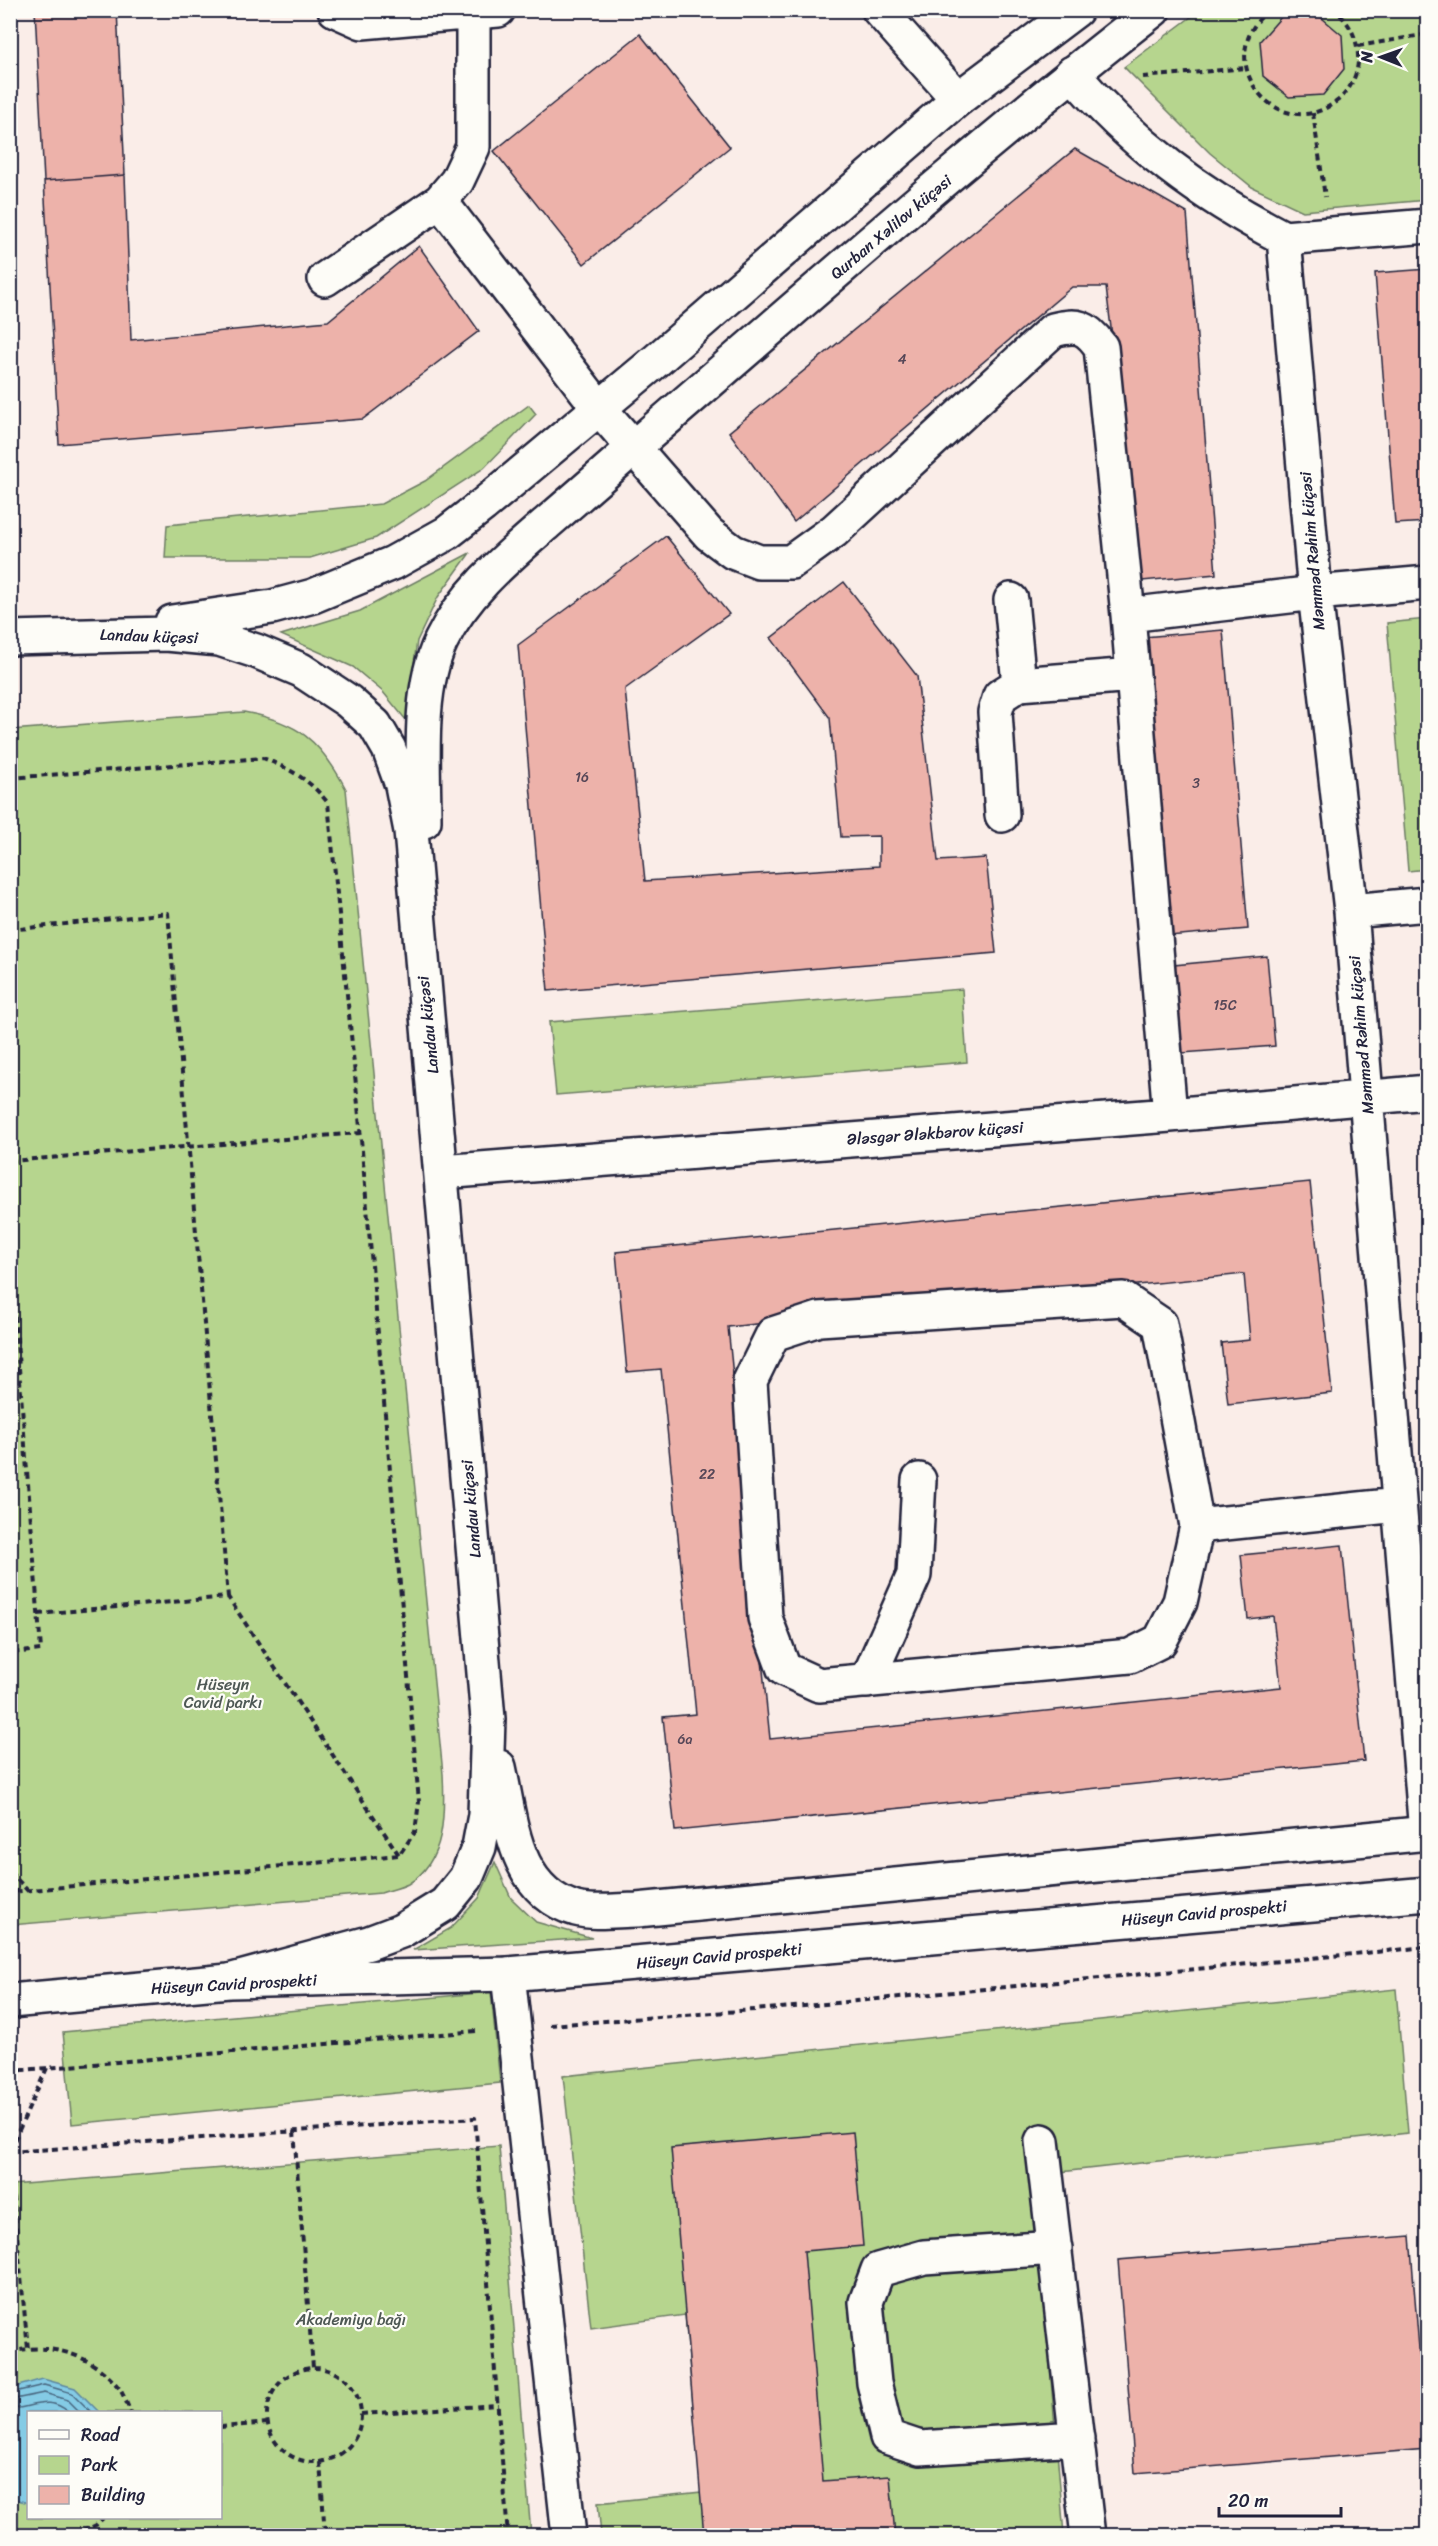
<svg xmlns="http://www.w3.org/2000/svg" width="1438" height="2546" viewBox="0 0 1438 2546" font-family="Sriracha,sans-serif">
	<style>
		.green { fill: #b6d58e; stroke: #6c7c64; stroke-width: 1.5; fill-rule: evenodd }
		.water { fill: #84cbe5; stroke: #5d87a1; stroke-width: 1.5 }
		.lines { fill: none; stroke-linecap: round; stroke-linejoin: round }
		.shore { stroke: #49667f; stroke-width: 1.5 }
		.building { fill: #edb2aa; stroke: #22223b; stroke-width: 1.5 }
		.minor-casing { stroke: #22223b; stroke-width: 38 }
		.major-casing { stroke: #22223b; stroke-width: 38 }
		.path { stroke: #22223b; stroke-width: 4; stroke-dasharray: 6 4.5; stroke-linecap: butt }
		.minor { stroke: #fdfcf7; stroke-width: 33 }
		.major { stroke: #fdfcf7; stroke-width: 33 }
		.labels { text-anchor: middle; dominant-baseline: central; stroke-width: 4.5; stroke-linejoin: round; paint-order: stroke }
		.number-label { font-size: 14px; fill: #554657 }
		.street-label { font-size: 16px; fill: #22223b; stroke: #fdfcf7 }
		.park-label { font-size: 16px; fill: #4e5854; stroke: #fdfcf7 }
	</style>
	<rect width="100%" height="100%" fill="#faede8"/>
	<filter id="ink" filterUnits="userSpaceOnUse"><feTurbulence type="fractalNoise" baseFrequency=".0167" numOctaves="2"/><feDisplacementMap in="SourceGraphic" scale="12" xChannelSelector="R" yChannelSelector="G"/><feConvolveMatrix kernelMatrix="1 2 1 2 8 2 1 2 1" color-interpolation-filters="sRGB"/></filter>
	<g filter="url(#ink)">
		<path class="green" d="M1199 11H1427V200L1303 211 1252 187 1210 153 1124 67Z
			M529 405 536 414 484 468 376 538 310 558H165L167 525 381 504 425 481Z
			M470 553 438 597 417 641 406 720 383 692 353 667 281 635 360 611Z
			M1427 619V869L1408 871 1387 623Z
			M244 712C298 722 320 740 346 789L443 1774C445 1813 446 1861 408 1884 400 1888 390 1890 381 1893L11 1925V730Z
			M962 989 967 1062 556 1095 549 1022Z
			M495 1862 511 1898 536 1922 592 1938 413 1950 451 1928 479 1898Z
			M1396 1989 1408 2133 1034 2175 1064 2535H601L598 2503 701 2492 685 2315 591 2328 563 2076Z
			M491 1992 500 2083 72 2124 63 2032Z
			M499 2146 531 2535 11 2536V2185ZM28 2412H220V2518H28Z"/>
		<path class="water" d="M43 2379 75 2388 99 2412H28V2503L11 2498V2388Z"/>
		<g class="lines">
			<path class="shore" d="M10 2393 44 2385 72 2393 91 2412
				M10 2400 44 2393 68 2400 80 2412
				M10 2409C30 2408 51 2395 68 2412"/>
		</g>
		<path class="building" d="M35 10H117L125 175 44 181Z
			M1316 13 1342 35 1344 69 1323 95 1289 97 1263 76 1260 41 1282 16Z
			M640 34 730 147 584 264 494 151Z
			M1075 149 1187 213 1216 574 1142 581 1106 287H1072L794 522 729 432Z
			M125 175 131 340 328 321 419 246 479 331 363 419 59 444 44 181Z
			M1428 269V522L1395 524 1375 273Z
			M666 536 729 614 625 689 645 881 879 866V836L841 837 830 718 771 638 844 582 917 676 938 861 986 858 996 953 548 991 518 645Z
			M1223 630 1248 929 1169 936 1144 637Z
			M1423 937H1428V982Z
			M1267 956 1275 1046 1182 1053 1174 965Z
			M1310 1182 1332 1393 1228 1404 1221 1343 1250 1340 1244 1274 728 1327 770 1739 1281 1687 1273 1616 1248 1619 1241 1555 1342 1545 1364 1761 675 1831 663 1717 696 1714 661 1369 627 1372 616 1252Z
			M853 2132 863 2246 804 2251 823 2481 890 2476 895 2536H704L671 2148Z
			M1410 2236 1427 2449 1135 2473 1118 2260Z"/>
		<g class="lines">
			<defs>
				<path id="minor" d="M335 10 362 22 498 10
					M879 10 958 99
					M473 12V147L457 181 440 201 599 408 709 534 733 552 759 562H791L834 531 1053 330C1078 324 1086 326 1101 347L1128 615 1170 1115
					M1072 73C1132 144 1201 195 1284 238
					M1284 238 1315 593 1351 911 1426 1833
					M1284 238 1428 226
					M325 279 440 201
					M1011 600 1019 684
					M1128 615 1315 593 1428 583
					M1002 815 995 712 1000 696 1019 684 1133 675
					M1351 911 1428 904
					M442 1172 1170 1115 1428 1092
					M1123 1299 1160 1324 1197 1526 1180 1602 1160 1641 1130 1656 819 1685 784 1669 765 1618 750 1381 773 1334 819 1319Z
					M1197 1526 1398 1505
					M867 1681 914 1575 919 1480
					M508 1974 569 2536
					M1042 2141 1088 2536
					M1055 2248 924 2257 878 2270 866 2302 874 2383 887 2437 920 2448 1077 2438"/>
				<path id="major" d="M172 622 272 607 313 596 393 563 447 533 483 505 657 360 958 99 1076 10
					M10 638 166 634 219 639 256 651 301 670 348 701 375 725 389 749 402 785 411 831 488 1719 485 1815 479 1847 466 1878 445 1904 401 1931 369 1943 229 1981
					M424 821C424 766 417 691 441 641 464 593 508 557 547 523 576 498 605 473 633 448 805 300 974 149 1153 10
					M499 1767C511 1821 514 1891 576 1909 595 1914 618 1910 637 1910L1428 1833
					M10 2001 229 1981 508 1974 1428 1894"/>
			</defs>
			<use href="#minor" class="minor-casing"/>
			<use href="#major" class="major-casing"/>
			<path class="path" d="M1269 10C1208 58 1276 148 1337 101 1349 92 1357 76 1358 62 1359 42 1351 22 1334 10
				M1358 46 1428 34
				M1143 77 1246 68
				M1313 113 1325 197
				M10 778 263 758C292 770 309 779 328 803L358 1105 419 1802 415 1832 399 1855 10 1892
				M10 930 168 913 228 1597
				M10 1161 359 1133
				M10 1253 41 1650 10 1653
				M38 1614 228 1597 399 1855
				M10 1872 28 1891
				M550 2025 794 2007 1428 1947
				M10 2071 47 2068
				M294 2131 313 2368
				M10 2150 47 2068 477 2031
				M10 2152 475 2118 508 2536
				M10 2164 28 2349
				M10 2352C51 2342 92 2354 119 2388 124 2395 127 2405 131 2412
				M267 2415a47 47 0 1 1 94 0a47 47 0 1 1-94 0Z
				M361 2414 498 2405
				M220 2427 268 2423
				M320 2462 325 2536
				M73 2536 96 2525 103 2518"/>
			<use href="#minor" class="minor"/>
			<use href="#major" class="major"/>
		</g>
	</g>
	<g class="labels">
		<g class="number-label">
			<text x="902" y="359">4</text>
			<text x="582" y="777">16</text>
			<text x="1196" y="783">3</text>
			<text x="1225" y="1005">15C</text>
			<text x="707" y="1474">22</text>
			<text x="685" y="1739">6a</text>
		</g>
		<g class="street-label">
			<text transform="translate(891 227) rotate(-40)">Qurban Xəlilov küçəsi</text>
			<text transform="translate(1312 551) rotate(-95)">Məmməd Rəhim küçəsi</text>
			<text transform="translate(149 636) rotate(2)">Landau küçəsi</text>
			<text transform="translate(428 1025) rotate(-96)">Landau küçəsi</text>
			<text transform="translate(1361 1035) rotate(-95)">Məmməd Rəhim küçəsi</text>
			<text transform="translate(935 1133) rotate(-4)">Ələsgər Ələkbərov küçəsi</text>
			<text transform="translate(471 1509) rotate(-95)">Landau küçəsi</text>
			<text transform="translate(1204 1913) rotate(-5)">Hüseyn Cavid prospekti</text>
			<text transform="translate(719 1956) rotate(-5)">Hüseyn Cavid prospekti</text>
			<text transform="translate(234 1984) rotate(-3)">Hüseyn Cavid prospekti</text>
		</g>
		<g class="park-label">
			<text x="223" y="1684">Hüseyn<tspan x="223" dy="18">Cavid parkı</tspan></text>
			<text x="351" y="2319">Akademiya bağı</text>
		</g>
	</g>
	<rect width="1438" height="2546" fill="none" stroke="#fdfcf7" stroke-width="36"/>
	<rect x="18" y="18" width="1402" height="2510" fill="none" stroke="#22223b" stroke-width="2" filter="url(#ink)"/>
	<rect x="27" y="2411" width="195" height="108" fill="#fdfcf7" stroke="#a5a5ac" stroke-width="1.5"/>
	<rect x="39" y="2430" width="30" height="9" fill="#fdfcf7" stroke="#a5a5ac" stroke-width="1.5"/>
	<text x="81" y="2441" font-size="18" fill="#22223b">Road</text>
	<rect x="39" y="2456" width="30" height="18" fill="#b6d58e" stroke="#a5a5ac" stroke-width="1.5"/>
	<text x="81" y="2471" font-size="18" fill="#22223b">Park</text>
	<rect x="39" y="2486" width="30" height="18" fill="#edb2aa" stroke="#a5a5ac" stroke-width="1.5"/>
	<text x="81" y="2501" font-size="18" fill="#22223b">Building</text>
	<g transform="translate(1381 57) rotate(271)" stroke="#fdfcf7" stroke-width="4.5" paint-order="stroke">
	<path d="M0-4.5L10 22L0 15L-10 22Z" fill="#22223b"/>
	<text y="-9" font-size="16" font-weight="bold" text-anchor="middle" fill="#22223b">N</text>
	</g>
	<path d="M1219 2507v9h122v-9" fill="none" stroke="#22223b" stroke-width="3"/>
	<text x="1228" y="2507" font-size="18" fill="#22223b" stroke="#fdfcf7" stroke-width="4.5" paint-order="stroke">20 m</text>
</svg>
